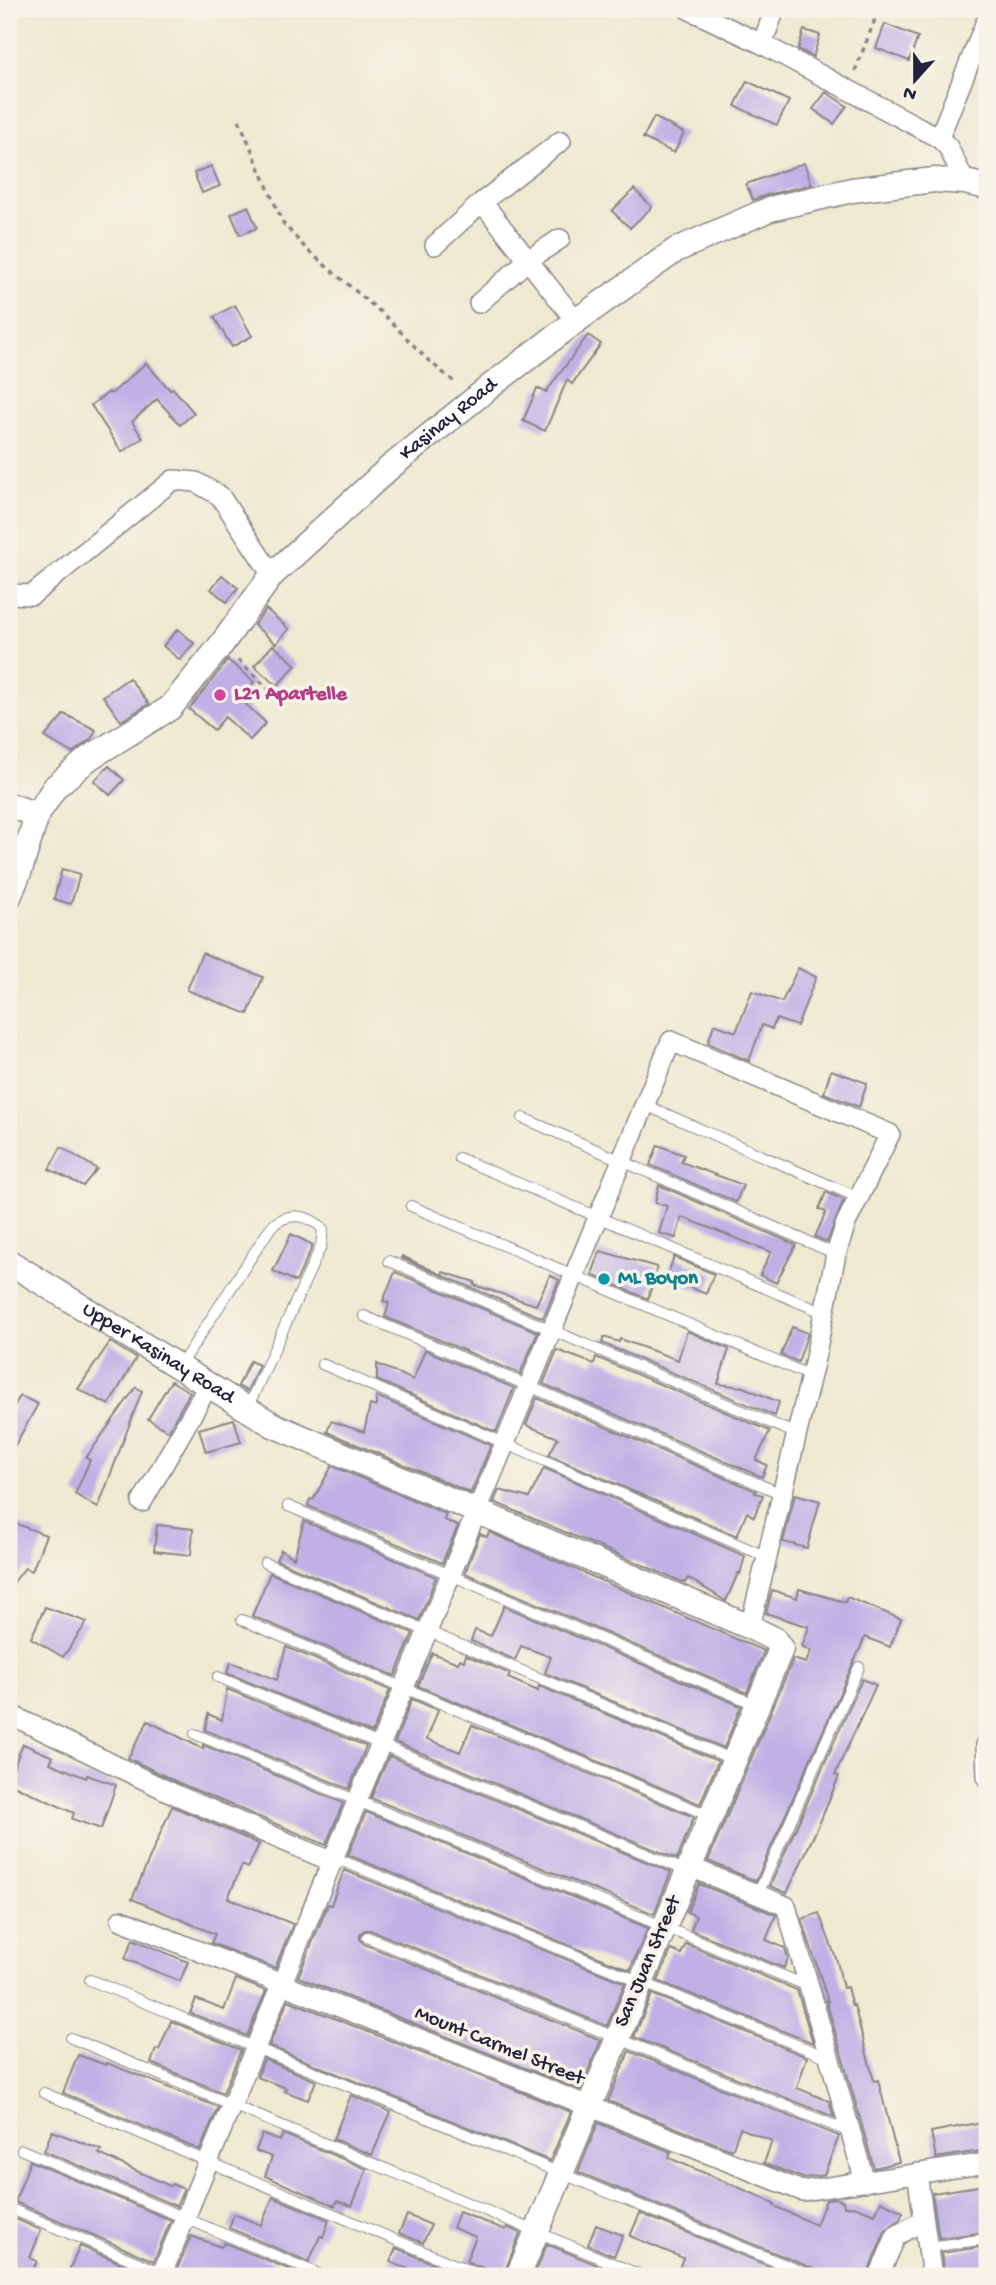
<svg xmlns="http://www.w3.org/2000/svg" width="996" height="2285" viewBox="0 0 996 2285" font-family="'Gochi Hand',sans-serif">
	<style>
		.building { fill: #c0b0e6 }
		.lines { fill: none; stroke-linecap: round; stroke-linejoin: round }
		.service-casing { stroke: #888686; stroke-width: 12 }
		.minor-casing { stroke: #888686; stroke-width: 22 }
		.tertiary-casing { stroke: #888686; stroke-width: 27 }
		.path { stroke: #888686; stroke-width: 3.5; stroke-dasharray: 5 5; stroke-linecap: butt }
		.service { stroke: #fff; stroke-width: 10 }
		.minor { stroke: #fff; stroke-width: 19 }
		.tertiary { stroke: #fff; stroke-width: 24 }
		.hotel-dot { fill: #d1479c; stroke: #f7f3e8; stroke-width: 2.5 }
		.culture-dot { fill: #0f9aa8; stroke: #f7f3e8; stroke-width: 2.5 }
		.labels { text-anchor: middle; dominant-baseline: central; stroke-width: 7; stroke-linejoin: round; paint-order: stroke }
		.street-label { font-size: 21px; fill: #22223b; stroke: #f7f3e8 }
		.hotel-label { font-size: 21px; font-weight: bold; fill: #b23c85; stroke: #f7f3e8; text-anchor: start }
		.culture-label { font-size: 21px; font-weight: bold; fill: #0d838f; stroke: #f7f3e8; text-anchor: start }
	</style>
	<rect width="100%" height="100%" fill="#f7f3e8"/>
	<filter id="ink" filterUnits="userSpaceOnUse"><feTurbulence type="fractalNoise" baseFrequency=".0143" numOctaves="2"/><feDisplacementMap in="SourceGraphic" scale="14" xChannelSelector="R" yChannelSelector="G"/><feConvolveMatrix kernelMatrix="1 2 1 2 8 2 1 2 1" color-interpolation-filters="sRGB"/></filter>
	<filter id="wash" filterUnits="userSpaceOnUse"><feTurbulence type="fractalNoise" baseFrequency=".00686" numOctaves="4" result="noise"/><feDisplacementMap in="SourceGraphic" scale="28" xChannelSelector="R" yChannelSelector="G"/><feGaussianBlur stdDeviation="1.57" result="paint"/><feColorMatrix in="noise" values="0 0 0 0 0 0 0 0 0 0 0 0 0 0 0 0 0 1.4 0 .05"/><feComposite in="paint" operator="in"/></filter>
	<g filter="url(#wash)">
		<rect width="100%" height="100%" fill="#efe9d1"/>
		<g id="blocks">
			<path class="building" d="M885 24 918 37 909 61 876 48Z
				M804 30 820 35 813 57 798 49Z
				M747 81 789 101 777 125 735 106Z
				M826 92 847 106 834 124 813 109Z
				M654 117 684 133 674 153 643 138Z
				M804 163 812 184 767 195 753 200 746 184Z
				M211 166 220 186 202 193 194 173Z
				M634 189 652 207 630 228 612 211Z
				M248 206 257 228 240 235 231 214Z
				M235 305 252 336 232 347 214 317Z
				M588 335 601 344 572 384 567 380 545 431 523 421 537 388 546 392Z
				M146 363 170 390 173 388 194 413 180 425 157 399 132 422 143 438 122 452 91 405 109 392 111 394Z
				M222 575 238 588 227 602 211 589Z
				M266 609 289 629 276 644 254 625Z
				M178 629 194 643 180 660 163 646Z
				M273 645 296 665 277 686 254 666Z
				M228 660 254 682 240 699 266 723 250 740 225 717 214 730 189 709Z
				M129 678 149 704 121 721 103 696Z
				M64 714 96 730 91 739 72 753 45 737Z
				M109 766 124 780 110 795 94 781Z
				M62 869 80 874 71 904 54 899Z
				M202 953 263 977 248 1014 187 990Z
				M798 968 816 977 797 1026 776 1019 772 1029 762 1025 749 1061 708 1043 714 1024 736 1032 752 991 782 1002Z
				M831 1070 867 1083 859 1107 824 1093Z
				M658 1145 684 1155 681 1162 743 1185 736 1202 650 1165Z
				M61 1147 97 1169 83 1186 49 1169Z
				M659 1185 796 1245 776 1283 760 1275 771 1252 682 1217 676 1238 659 1233 667 1206 655 1203Z
				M826 1192 844 1200 827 1242 815 1237 826 1212 819 1209Z
				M291 1234 313 1245 296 1282 273 1271Z
				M600 1251 657 1267 648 1299 592 1275Z
				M402 1256 442 1275 443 1272 475 1282 474 1285 536 1305 550 1275 559 1280 543 1318 401 1258Z
				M674 1257 714 1274 706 1294 666 1278Z
				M395 1272 538 1332 520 1374 385 1317 389 1303 383 1301Z
				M792 1327 808 1333 798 1362 781 1355Z
				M687 1331 729 1349 718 1384 743 1387 779 1402 775 1416 602 1343 604 1337 619 1342 620 1339 678 1360Z
				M110 1342 136 1358 109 1405 78 1389Z
				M425 1350 514 1388 496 1432 377 1380V1364L413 1380Z
				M557 1350 594 1364 596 1357 770 1431 756 1460 767 1465 762 1477 543 1384Z
				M250 1361 259 1365 247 1391 238 1386Z
				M171 1381 190 1392 168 1431 148 1419Z
				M136 1387 142 1391 98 1508 75 1494 90 1460 86 1458Z
				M20 1396 38 1404 9 1456V1415Z
				M376 1396 491 1445 471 1493 327 1432 331 1421 364 1432 370 1405 376 1407Z
				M537 1398 756 1491 755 1493 763 1495 754 1517 747 1512 737 1536 549 1455 558 1438 526 1425Z
				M234 1419 241 1442 206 1452 199 1429Z
				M332 1466 446 1514 444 1520 458 1526 442 1563 308 1506 310 1499 313 1500Z
				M544 1468 745 1556 740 1574 738 1573 726 1601 688 1578 685 1583 494 1502 499 1490 529 1498Z
				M795 1494 820 1501 807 1548 783 1542Z
				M9 1521 46 1535 32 1571 25 1568 9 1588Z
				M304 1521 436 1577 419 1620 276 1560 281 1550 294 1558Z
				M157 1525 193 1529 191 1555 154 1551Z
				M489 1532 764 1651 747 1693 465 1573 480 1534 487 1537Z
				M270 1573 413 1633 395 1676 252 1616Z
				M799 1589 845 1602 847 1597 901 1619 890 1647 865 1637 756 1881 708 1861 793 1659 806 1663 811 1651 802 1646 809 1627 766 1613 772 1590 797 1598Z
				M504 1606 741 1706 724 1748 545 1673 551 1657 521 1646 515 1660 471 1641 475 1630 491 1636Z
				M45 1607 87 1622 63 1657 31 1638Z
				M286 1647 390 1690 372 1733 227 1673 231 1662 277 1680Z
				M432 1653 458 1663 460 1659 464 1661 466 1655 510 1674 508 1678 538 1691 539 1686 718 1761 700 1804 418 1686Z
				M862 1679 876 1685 843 1757 835 1775 839 1776 820 1822 787 1893 770 1886Z
				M227 1689 366 1746 349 1789 205 1730 208 1714 222 1720Z
				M412 1699 438 1710 427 1739 460 1752 472 1725 694 1817 677 1859 395 1742Z
				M148 1721 203 1749V1745L343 1803 326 1845 179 1783 128 1758Z
				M23 1744 53 1757 50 1763 86 1778 87 1775 116 1785 101 1829 72 1819 74 1813 9 1783V1778Z
				M389 1756 671 1872 654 1914 371 1798Z
				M172 1806 259 1844 248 1868 242 1865 228 1898 293 1924 275 1968 211 1943 215 1934 132 1899Z
				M366 1812 648 1928 630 1970 348 1855Z
				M344 1870 625 1983 607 2026 370 1930H365L360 1934V1939L364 1944 601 2040 580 2090 298 1977 328 1904 331 1905Z
				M699 1884 776 1915 766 1940 785 1948 788 1959 784 1968 691 1930 696 1916 687 1912Z
				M819 1913 837 1961 843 1988 847 1987 852 2006 854 2005 874 2081 878 2080 899 2162 874 2168 826 2000 828 2001 802 1919Z
				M133 1939 188 1962 180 1981 125 1959Z
				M686 1944 797 1990 813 2043 658 1981 671 1950 681 1954Z
				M236 1979 266 1991 247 2036 190 2013 196 1999 224 2010Z
				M652 1994 807 2057 797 2088 829 2101 834 2117 634 2037Z
				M288 2000 571 2112 550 2161 269 2046Z
				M171 2021 241 2050 223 2093 151 2063 156 2049 159 2050Z
				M629 2051 839 2136 824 2175 803 2178 764 2163 772 2141 740 2128 732 2150 608 2101Z
				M78 2055 106 2065 107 2063 218 2107 200 2150 63 2093Z
				M264 2059 316 2081 308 2100 284 2091 286 2088 257 2077Z
				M351 2095 391 2112 372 2155 333 2139Z
				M983 2122 987 2150 936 2158 931 2132Z
				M598 2123 671 2152 669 2158 761 2197 775 2204 774 2206 816 2225 826 2200 835 2198 843 2201 844 2207 854 2206 875 2214 881 2201 903 2212 900 2219 885 2231 867 2276H831L578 2172Z
				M52 2131 101 2150 99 2154 170 2186 172 2184 184 2189 176 2206 44 2151Z
				M262 2134 280 2141 283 2134 367 2169 352 2206 337 2201 335 2206 265 2176 272 2157 256 2151Z
				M30 2161 171 2220 154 2261 15 2202Z
				M985 2185 987 2232 939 2238 932 2193Z
				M273 2197 329 2220 323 2237 320 2236 309 2262 229 2228 234 2214 261 2225Z
				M459 2212 506 2230 507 2227 520 2233 503 2276H489L485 2269 466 2261 476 2237 453 2228Z
				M640 2213 783 2272 782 2276H676L683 2258 630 2236Z
				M407 2215 431 2225 423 2243 399 2233Z
				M9 2216 41 2230 30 2258 37 2261 30 2276H9Z
				M596 2225 623 2235 614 2256 588 2245Z
				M191 2236 221 2247 225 2243 303 2275 174 2276Z
				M547 2244 609 2270 606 2276H534Z
				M80 2246 149 2275V2276H66Z
				M987 2246V2275L944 2276 941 2253Z
				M396 2248 463 2276H414L416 2272 390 2262Z"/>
		</g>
	</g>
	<g filter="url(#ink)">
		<use href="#blocks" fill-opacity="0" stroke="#888686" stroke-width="2"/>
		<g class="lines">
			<defs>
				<path id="service" d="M645 1105 859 1198
					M523 1118 836 1254
					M459 1158 824 1313
					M411 1206 811 1376
					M389 1261 797 1434
					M364 1316 782 1494
					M322 1364 767 1557
					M180 1366 271 1227C288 1211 308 1214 323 1229L321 1246 247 1409
					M288 1506 757 1705
					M265 1563 734 1760
					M242 1620 710 1816
					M218 1677 687 1871
					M195 1734 808 1986
					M335 1858 829 2058
					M758 1894 859 1667
					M367 1937 850 2132
					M90 1980 812 2276
					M71 2038 643 2276
					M44 2093 482 2276
					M22 2150 324 2276
					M9 2208 163 2273
					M928 2247 987 2239"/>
				<path id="minor" d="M688 9 762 44 939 138 948 147 965 182
					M762 44 775 9
					M939 138 987 19
					M482 202 576 321
					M435 245 482 202 561 141
					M479 303 528 260 560 239
					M9 594 32 595 173 480 196 482 220 496 272 575
					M142 1502 208 1386
					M9 1714 174 1794 333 1862
					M986 1745 987 1778
					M690 1867 786 1906 865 2182
					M121 1920 802 2191 987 2163
					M917 2173 932 2276
					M161 2276 671 1041 890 1134 846 1223 836 1254 814 1363 750 1627
					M879 2276 896 2236 924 2220"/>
				<g id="tertiary">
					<path d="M9 805 37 815"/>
					<path id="s1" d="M9 897 20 870 37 815 55 787 89 758 170 708 221 645 272 575 388 469 492 385 576 321 676 250 770 209 852 190 934 180 965 182 987 187"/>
					<path id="s2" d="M9 1262 273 1425 750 1627 774 1639 781 1649 518 2276"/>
				</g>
			</defs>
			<use href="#service" class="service-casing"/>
			<use href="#minor" class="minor-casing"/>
			<use href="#tertiary" class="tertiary-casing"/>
			<path class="path" d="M855 71 879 9
				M239 120 283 223 307 250 384 315 429 361 457 384
				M238 660 277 697"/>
			<use href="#service" class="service"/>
			<use href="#minor" class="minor"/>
			<use href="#tertiary" class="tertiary"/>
		</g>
	</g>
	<circle class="hotel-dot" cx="220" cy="695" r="7"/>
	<circle class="culture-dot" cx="604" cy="1279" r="7"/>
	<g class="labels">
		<g class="street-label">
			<text stroke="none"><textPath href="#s1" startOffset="663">Kasinay Road</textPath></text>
			<text stroke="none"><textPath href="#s2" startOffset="175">Upper Kasinay Road</textPath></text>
			<text transform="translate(649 1962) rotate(-67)">San Juan Street</text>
			<text transform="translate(499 2047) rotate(22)">Mount Carmel Street</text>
		</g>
		<g class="hotel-label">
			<text x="234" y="695">L21 Apartelle</text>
		</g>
		<g class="culture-label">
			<text x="618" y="1279">ML Boyon</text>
		</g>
	</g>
	<rect width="996" height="2285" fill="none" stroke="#f7f3e8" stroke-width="35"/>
	<g transform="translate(915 80) rotate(201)" stroke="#f7f3e8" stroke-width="5" paint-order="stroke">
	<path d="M0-5L12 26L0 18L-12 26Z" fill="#22223b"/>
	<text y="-10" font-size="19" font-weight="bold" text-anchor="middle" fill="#22223b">N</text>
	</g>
</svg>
